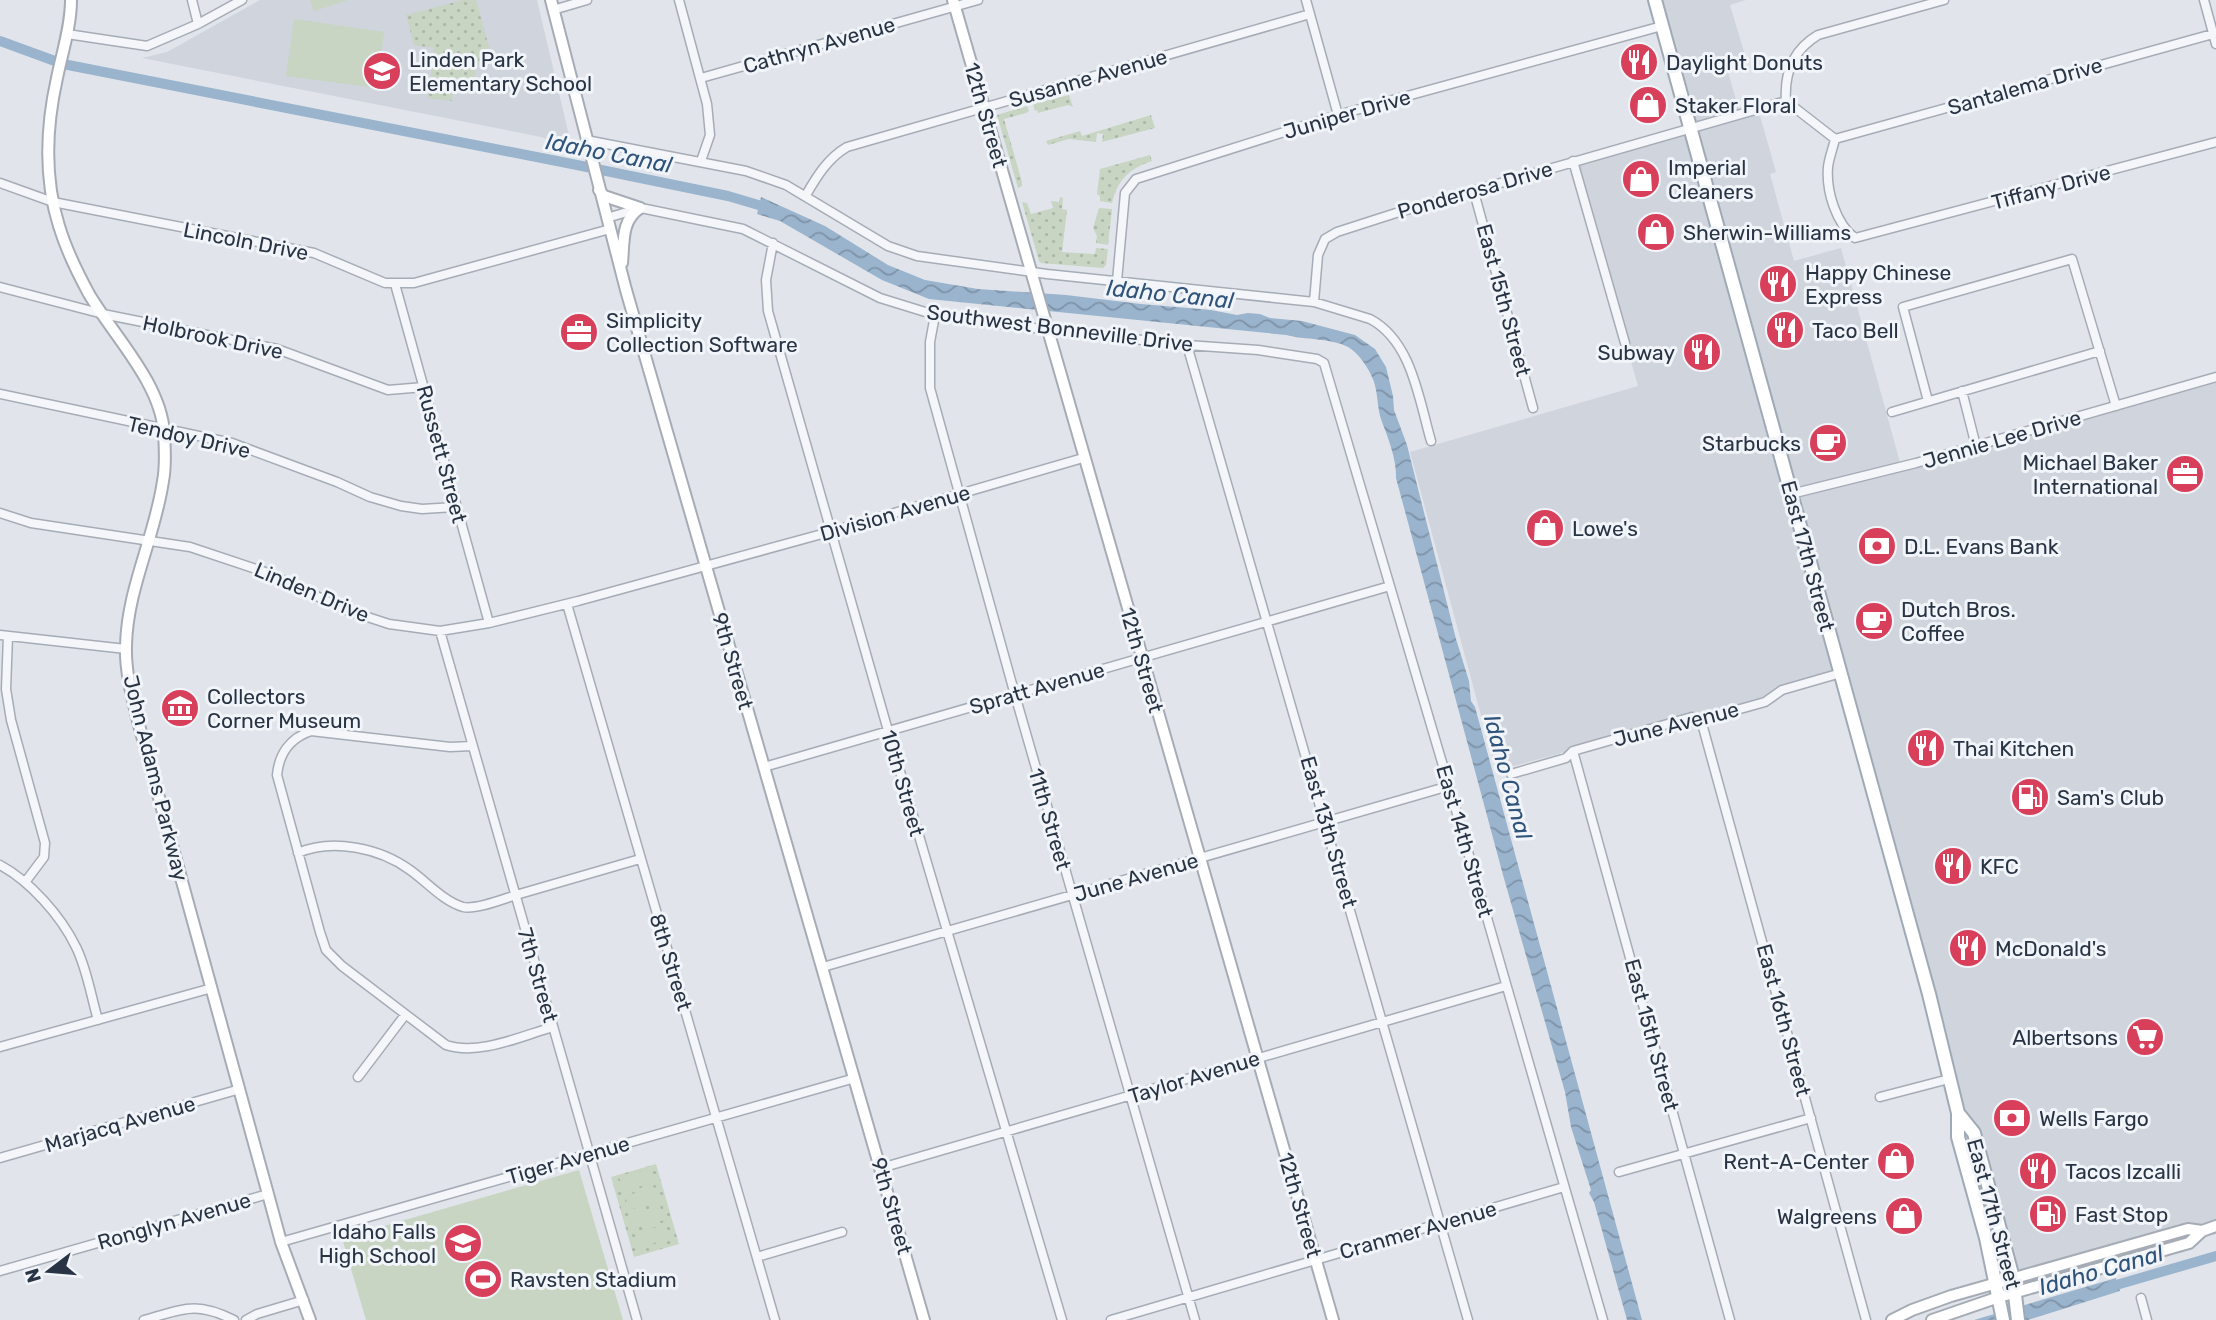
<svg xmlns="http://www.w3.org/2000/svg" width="2216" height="1320" viewBox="0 0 2216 1320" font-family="Rubik,sans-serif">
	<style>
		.built { fill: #cfd4dd }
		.grass { fill: url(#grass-dots) }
		.pitch { fill: #c7d5c2 }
		.water { fill: url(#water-waves) }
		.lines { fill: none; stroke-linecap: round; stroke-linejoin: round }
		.canal { stroke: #9ab4cd; stroke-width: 10 }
		.street-casing { stroke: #a6acb6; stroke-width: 11 }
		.secondary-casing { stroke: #a6acb6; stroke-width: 14 }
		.primary-casing { stroke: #a0aab7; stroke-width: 16 }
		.street { stroke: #f4f6f9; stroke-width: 8 }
		.secondary { stroke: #fff; stroke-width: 10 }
		.primary { stroke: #fff; stroke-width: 12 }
		.labels { text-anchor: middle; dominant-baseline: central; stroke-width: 6; stroke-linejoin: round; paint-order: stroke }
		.street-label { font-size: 21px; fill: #283344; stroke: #f1f4f8 }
		.poi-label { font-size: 21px; fill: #283344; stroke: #f1f4f8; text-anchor: start }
		.water-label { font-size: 23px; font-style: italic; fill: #2f537a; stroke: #f1f4f8 }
	</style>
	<defs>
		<pattern id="grass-dots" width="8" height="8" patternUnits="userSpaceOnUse" patternTransform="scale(1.75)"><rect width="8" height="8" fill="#c7d5c2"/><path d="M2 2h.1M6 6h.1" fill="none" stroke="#abb7a8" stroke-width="1.8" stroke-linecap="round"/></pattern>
		<pattern id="water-waves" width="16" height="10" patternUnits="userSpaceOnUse" patternTransform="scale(1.75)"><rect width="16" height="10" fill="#9ab4cd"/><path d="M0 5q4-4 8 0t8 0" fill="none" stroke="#7e93a8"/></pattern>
	</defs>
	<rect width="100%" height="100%" fill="#e1e5eb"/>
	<path class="built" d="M260 0H537L572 148 541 137 142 58 167 52Z
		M1655 0H1746L1730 5 1745 55 1725 61 1740 114 1758 109 1776 172 1770 174 1794 261 1841 248 1901 466 2216 377V1227L2005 1287 1841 674 1782 690 1701 720 1692 717 1496 771 1410 452 1638 386 1573 161 1690 129Z"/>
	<path class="grass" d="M463 0H476L490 51 485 52 488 63 476 66 474 86 454 84 452 101 428 98 434 48 414 45 406 15Z
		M1069 95 1073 107 1068 105 1038 113 1037 110 1035 111 1033 104Z
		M1027 106 1029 111 1026 113 1004 119 1022 182V186L1018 188 997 115Z
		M1151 115 1155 128 1102 142 1103 134 1097 133 1096 142 1069 139 1048 145 1046 141 1080 131 1082 136Z
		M1150 155 1152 161C1129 169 1118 179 1112 203L1100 201V196L1097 194 1100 169Z
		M1060 197 1063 198 1062 209 1067 210 1062 252 1095 254 1096 248 1108 249 1106 265 1103 268 1041 263 1039 261 1022 202 1027 203 1031 214 1053 208 1051 201 1059 202Z
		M1099 208 1112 209 1108 245 1096 243 1097 236 1093 228Z
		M656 1164 679 1244 634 1257 611 1177Z"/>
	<path class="pitch" d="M310 0H348L314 11Z
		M294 19 384 32 377 88 286 76Z
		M649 1169 653 1183 623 1191 619 1177Z
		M579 1170 623 1320H366L342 1238Z
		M655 1187 659 1201 629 1210 625 1196Z
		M660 1206 664 1220 634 1229 629 1215Z
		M665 1225 669 1239 639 1247 635 1233Z"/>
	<path class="water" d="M761 197 825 226 888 265 925 280 978 289 1066 295 1141 304 1211 310 1237 315 1248 313 1260 314 1270 318 1302 321 1355 335 1375 349 1386 367 1393 396 1394 410 1407 445 1456 639 1469 681 1471 701 1475 707 1642 1320H1627L1594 1202 1589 1193 1591 1190 1571 1127 1565 1092 1503 875 1396 478C1397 461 1388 437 1382 422 1376 407 1379 389 1371 375 1366 364 1357 352 1348 347 1331 338 1304 340 1286 335L929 299 882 280 780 221 757 214Z
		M2116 1278 2120 1291 2028 1320H1974Z"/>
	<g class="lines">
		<path class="canal" d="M0 41 63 64 577 165 728 196 772 209
			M2106 1288 2216 1256"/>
		<defs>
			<path id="street" d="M192 0 198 24
				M679 0 707 104 710 135 701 161
				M1306 0 1338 115
				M2204 0 2216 44
				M553 10 587 0
				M67 34 147 46 198 24 242 0
				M701 78 978 0
				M1786 101 1835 139C1833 148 1829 158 1828 167 1826 191 1836 224 1855 238L2216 142
				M1786 101C1784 73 1793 50 1818 35L1944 0
				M1835 139 2216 33
				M586 140 746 171 786 185 888 246 917 256 1047 274 1314 302 1370 319C1412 341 1419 400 1431 441
				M1573 161 1625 343
				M0 183 53 202 314 253 385 283H414L610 229
				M1474 192 1533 408
				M806 195C817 176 828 158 847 147L1310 14
				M607 218 640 208 646 209 743 229 880 298 935 315 998 324 1187 345 1258 350 1317 359 1324 363 1449 786 1603 1320
				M773 243 766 280 768 311 891 741 1062 1320
				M1117 281 1125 193 1136 179 1338 115 1662 26
				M395 284 489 623
				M0 287 103 314 277 349 388 390 424 387
				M1314 302 1318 255 1325 239 1337 232 1396 213 1786 101
				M935 315 930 342V388L1015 695 1195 1320
				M1187 345 1468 1320
				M1962 391 1976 446
				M0 394 232 443 337 482 370 497 401 506 422 509 455 507
				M1928 401 1903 307 2072 259 2116 406
				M1892 412 2100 351
				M1791 494 1916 463 2216 377
				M0 513 31 523 190 547 268 573 346 610 389 624 440 631 489 623 578 601 822 534 1083 458
				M567 604 775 1320
				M440 631 637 1320
				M0 635 126 649
				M8 636 6 689 11 720 45 843 44 857 26 881
				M1701 720 1866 1320
				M472 746 450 747 311 731C290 738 279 754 277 775L320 932 326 950 342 966 446 1045C479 1056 521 1036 553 1027
				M1573 751 1730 1320
				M764 767 1390 586
				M1511 774 1566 758 1573 751 1692 717 1701 720 1765 702 1782 690 1841 673
				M298 853C332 838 380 848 410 870 427 882 443 901 463 907 476 910 503 899 516 895 557 883 599 871 640 859
				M0 865C30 881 61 916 76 947 87 969 91 996 98 1020
				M823 967 1449 786
				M0 1047 212 988
				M358 1077 405 1015
				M1880 1097 1949 1079
				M0 1158 240 1089
				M881 1168 1506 986
				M1619 1172 1811 1118
				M281 1242 855 1078
				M757 1257 842 1232
				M0 1271 268 1194
				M2141 1298 2147 1320
				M144 1320C184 1309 195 1301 234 1320
				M246 1320 257 1314 304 1300
				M1111 1320 1564 1187"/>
			<path id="secondary" d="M71 0C71 26 62 53 57 78 46 127 44 178 59 226 66 249 77 272 89 294 113 335 161 383 164 433 165 448 166 466 163 481 155 537 127 589 126 646 125 673 133 700 139 725L268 1194 281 1242 310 1320
				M551 0 626 290 924 1320
				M953 0 1333 1320
				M599 190 604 196 640 208
				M622 263C624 243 621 220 640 208
				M1892 1320 1912 1310 1951 1296 2188 1229 2202 1231 2216 1226
				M1932 1320 1999 1297 2189 1243 2202 1231"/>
			<path id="primary" d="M1655 0 1929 994 1958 1113V1137L1986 1238 2003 1320
				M1958 1113 1974 1133 2013 1278 2018 1320"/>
		</defs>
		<use href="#street" class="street-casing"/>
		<use href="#secondary" class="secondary-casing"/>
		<use href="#primary" class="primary-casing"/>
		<use href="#street" class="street"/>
		<use href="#secondary" class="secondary"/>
		<use href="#primary" class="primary"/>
	</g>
	<defs>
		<symbol id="restaurant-disc" viewBox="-11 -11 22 22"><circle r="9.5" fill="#d73f5b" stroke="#f1f4f8"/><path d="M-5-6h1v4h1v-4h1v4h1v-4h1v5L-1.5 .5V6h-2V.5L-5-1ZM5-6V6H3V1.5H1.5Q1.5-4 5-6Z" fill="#fff"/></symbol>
		<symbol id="school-disc" viewBox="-11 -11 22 22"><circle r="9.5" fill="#d73f5b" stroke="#f1f4f8"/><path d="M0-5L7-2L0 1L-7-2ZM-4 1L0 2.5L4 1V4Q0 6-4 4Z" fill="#fff"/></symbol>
		<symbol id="shop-disc" viewBox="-11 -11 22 22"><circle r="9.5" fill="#d73f5b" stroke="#f1f4f8"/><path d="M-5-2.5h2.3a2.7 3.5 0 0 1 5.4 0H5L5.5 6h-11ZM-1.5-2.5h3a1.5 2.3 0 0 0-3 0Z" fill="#fff"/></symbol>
		<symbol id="office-disc" viewBox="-11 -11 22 22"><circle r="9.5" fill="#d73f5b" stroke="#f1f4f8"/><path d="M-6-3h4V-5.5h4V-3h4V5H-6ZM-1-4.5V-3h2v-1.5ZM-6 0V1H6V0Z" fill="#fff"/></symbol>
		<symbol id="cafe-disc" viewBox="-11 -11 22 22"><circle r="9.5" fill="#d73f5b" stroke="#f1f4f8"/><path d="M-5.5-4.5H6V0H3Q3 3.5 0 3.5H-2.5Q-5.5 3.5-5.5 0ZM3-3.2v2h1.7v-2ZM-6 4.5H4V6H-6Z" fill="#fff"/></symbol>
		<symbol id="bank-disc" viewBox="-11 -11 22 22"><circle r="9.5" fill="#d73f5b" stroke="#f1f4f8"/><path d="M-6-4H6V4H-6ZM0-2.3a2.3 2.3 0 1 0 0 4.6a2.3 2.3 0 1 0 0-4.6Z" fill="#fff"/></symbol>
		<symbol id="museum-disc" viewBox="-11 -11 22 22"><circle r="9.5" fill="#d73f5b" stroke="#f1f4f8"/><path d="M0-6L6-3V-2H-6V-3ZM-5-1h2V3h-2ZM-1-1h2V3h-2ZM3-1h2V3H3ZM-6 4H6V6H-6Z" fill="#fff"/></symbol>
		<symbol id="fuel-disc" viewBox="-11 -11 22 22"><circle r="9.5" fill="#d73f5b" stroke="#f1f4f8"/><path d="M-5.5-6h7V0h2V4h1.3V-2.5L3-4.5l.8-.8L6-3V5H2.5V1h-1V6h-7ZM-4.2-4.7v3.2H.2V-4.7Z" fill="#fff"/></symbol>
		<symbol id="supermarket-disc" viewBox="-11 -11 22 22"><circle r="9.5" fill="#d73f5b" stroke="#f1f4f8"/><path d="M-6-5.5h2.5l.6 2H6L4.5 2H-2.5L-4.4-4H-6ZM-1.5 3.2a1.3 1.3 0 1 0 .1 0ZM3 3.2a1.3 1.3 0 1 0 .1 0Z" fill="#fff"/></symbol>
		<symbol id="stadium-disc" viewBox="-11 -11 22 22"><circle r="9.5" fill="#d73f5b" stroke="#f1f4f8"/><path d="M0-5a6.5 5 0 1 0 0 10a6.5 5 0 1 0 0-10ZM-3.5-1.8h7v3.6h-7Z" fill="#fff"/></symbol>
	</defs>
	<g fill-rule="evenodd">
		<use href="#restaurant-disc" x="1617" y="40" width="44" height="44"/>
		<use href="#school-disc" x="360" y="49" width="44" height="44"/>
		<use href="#shop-disc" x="1626" y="83" width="44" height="44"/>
		<use href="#shop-disc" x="1619" y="157" width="44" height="44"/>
		<use href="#shop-disc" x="1634" y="210" width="44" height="44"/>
		<use href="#restaurant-disc" x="1756" y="262" width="44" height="44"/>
		<use href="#restaurant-disc" x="1763" y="308" width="44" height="44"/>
		<use href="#office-disc" x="557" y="310" width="44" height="44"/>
		<use href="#restaurant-disc" x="1680" y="330" width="44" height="44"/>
		<use href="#cafe-disc" x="1806" y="421" width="44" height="44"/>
		<use href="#office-disc" x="2163" y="452" width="44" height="44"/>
		<use href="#shop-disc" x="1523" y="506" width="44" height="44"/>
		<use href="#bank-disc" x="1855" y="524" width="44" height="44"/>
		<use href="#cafe-disc" x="1852" y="599" width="44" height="44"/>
		<use href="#museum-disc" x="158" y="686" width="44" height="44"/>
		<use href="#restaurant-disc" x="1904" y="726" width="44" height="44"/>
		<use href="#fuel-disc" x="2008" y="775" width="44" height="44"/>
		<use href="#restaurant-disc" x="1931" y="844" width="44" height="44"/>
		<use href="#restaurant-disc" x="1946" y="926" width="44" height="44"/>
		<use href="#supermarket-disc" x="2123" y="1015" width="44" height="44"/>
		<use href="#bank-disc" x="1990" y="1096" width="44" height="44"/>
		<use href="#shop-disc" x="1874" y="1139" width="44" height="44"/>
		<use href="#restaurant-disc" x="2016" y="1149" width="44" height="44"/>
		<use href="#fuel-disc" x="2026" y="1192" width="44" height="44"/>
		<use href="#shop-disc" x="1882" y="1194" width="44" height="44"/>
		<use href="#school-disc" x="441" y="1221" width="44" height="44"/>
		<use href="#stadium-disc" x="461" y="1257" width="44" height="44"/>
	</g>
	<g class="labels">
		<g class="street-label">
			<text transform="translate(819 45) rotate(-16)">Cathryn Avenue</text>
			<text transform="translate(1088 78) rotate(-16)">Susanne Avenue</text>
			<text transform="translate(2025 86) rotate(-16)">Santalema Drive</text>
			<text transform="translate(1347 114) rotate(-16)">Juniper Drive</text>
			<text transform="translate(986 115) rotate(74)">12th Street</text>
			<text transform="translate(2051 187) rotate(-15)">Tiffany Drive</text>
			<text transform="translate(1475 190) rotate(-16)">Ponderosa Drive</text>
			<text transform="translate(246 241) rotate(11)">Lincoln Drive</text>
			<text transform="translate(1504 300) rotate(75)">East 15th Street</text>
			<text transform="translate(1060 328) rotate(7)">Southwest Bonneville Drive</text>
			<text transform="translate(213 337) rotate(12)">Holbrook Drive</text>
			<text transform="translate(189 437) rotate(13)">Tendoy Drive</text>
			<text transform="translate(2002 439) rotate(-16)">Jennie Lee Drive</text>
			<text transform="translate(442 454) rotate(75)">Russett Street</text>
			<text transform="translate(895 513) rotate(-16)">Division Avenue</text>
			<text transform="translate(1808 556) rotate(75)">East 17th Street</text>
			<text transform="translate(312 592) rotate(23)">Linden Drive</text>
			<text transform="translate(1142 660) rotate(74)">12th Street</text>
			<text transform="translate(733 661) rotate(74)">9th Street</text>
			<text transform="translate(1037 688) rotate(-16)">Spratt Avenue</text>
			<text transform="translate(1676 724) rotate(-14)">June Avenue</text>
			<text transform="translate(156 778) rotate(76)">John Adams Parkway</text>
			<text transform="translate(903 783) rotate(74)">10th Street</text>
			<text transform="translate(1050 819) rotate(74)">11th Street</text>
			<text transform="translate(1329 832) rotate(74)">East 13th Street</text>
			<text transform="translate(1465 841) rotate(74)">East 14th Street</text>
			<text transform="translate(1136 877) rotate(-16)">June Avenue</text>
			<text transform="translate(671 962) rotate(73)">8th Street</text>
			<text transform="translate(538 975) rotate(74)">7th Street</text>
			<text transform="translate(1784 1020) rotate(75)">East 16th Street</text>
			<text transform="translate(1652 1035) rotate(75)">East 15th Street</text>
			<text transform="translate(1194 1077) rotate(-17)">Taylor Avenue</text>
			<text transform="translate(120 1124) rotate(-16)">Marjacq Avenue</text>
			<text transform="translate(568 1160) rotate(-16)">Tiger Avenue</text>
			<text transform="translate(1300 1205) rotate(74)">12th Street</text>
			<text transform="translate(892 1206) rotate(74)">9th Street</text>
			<text transform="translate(1994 1214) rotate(75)">East 17th Street</text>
			<text transform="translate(174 1221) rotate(-16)">Ronglyn Avenue</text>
			<text transform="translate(1418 1230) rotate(-16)">Cranmer Avenue</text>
		</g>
		<g class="poi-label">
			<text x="409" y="59">Linden Park<tspan x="409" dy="24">Elementary School</tspan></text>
			<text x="1666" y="62">Daylight Donuts</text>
			<text x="1675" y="105">Staker Floral</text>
			<text x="1668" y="167">Imperial<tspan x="1668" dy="24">Cleaners</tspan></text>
			<text x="1683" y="232">Sherwin-Williams</text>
			<text x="1805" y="272">Happy Chinese<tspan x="1805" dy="24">Express</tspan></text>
			<text x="606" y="320">Simplicity<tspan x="606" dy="24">Collection Software</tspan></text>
			<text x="1812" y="330">Taco Bell</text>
			<text x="1675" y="352" text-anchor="end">Subway</text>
			<text x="1801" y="443" text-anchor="end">Starbucks</text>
			<text x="2158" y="462" text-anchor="end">Michael Baker<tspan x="2158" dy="24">International</tspan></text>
			<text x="1572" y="528">Lowe's</text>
			<text x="1904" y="546">D.L. Evans Bank</text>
			<text x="1901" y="609">Dutch Bros.<tspan x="1901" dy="24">Coffee</tspan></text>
			<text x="207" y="696">Collectors<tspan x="207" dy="24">Corner Museum</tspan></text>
			<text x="1953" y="748">Thai Kitchen</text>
			<text x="2057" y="797">Sam's Club</text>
			<text x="1980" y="866">KFC</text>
			<text x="1995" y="948">McDonald's</text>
			<text x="2118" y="1037" text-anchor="end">Albertsons</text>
			<text x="2039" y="1118">Wells Fargo</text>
			<text x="1869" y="1161" text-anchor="end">Rent-A-Center</text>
			<text x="2065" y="1171">Tacos Izcalli</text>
			<text x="2075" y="1214">Fast Stop</text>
			<text x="1877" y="1216" text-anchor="end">Walgreens</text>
			<text x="436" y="1231" text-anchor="end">Idaho Falls<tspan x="436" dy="24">High School</tspan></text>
			<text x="510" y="1279">Ravsten Stadium</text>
		</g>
		<g class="water-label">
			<text transform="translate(609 153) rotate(11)">Idaho Canal</text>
			<text transform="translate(1170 294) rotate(6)">Idaho Canal</text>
			<text transform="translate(1508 777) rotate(75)">Idaho Canal</text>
			<text transform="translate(2101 1270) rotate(-16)">Idaho Canal</text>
		</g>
	</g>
	<g transform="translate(49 1271) rotate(254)" stroke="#f1f4f8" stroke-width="5" paint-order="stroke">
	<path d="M0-5L12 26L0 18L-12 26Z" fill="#283344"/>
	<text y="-10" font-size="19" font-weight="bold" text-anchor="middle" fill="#283344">N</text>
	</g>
</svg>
